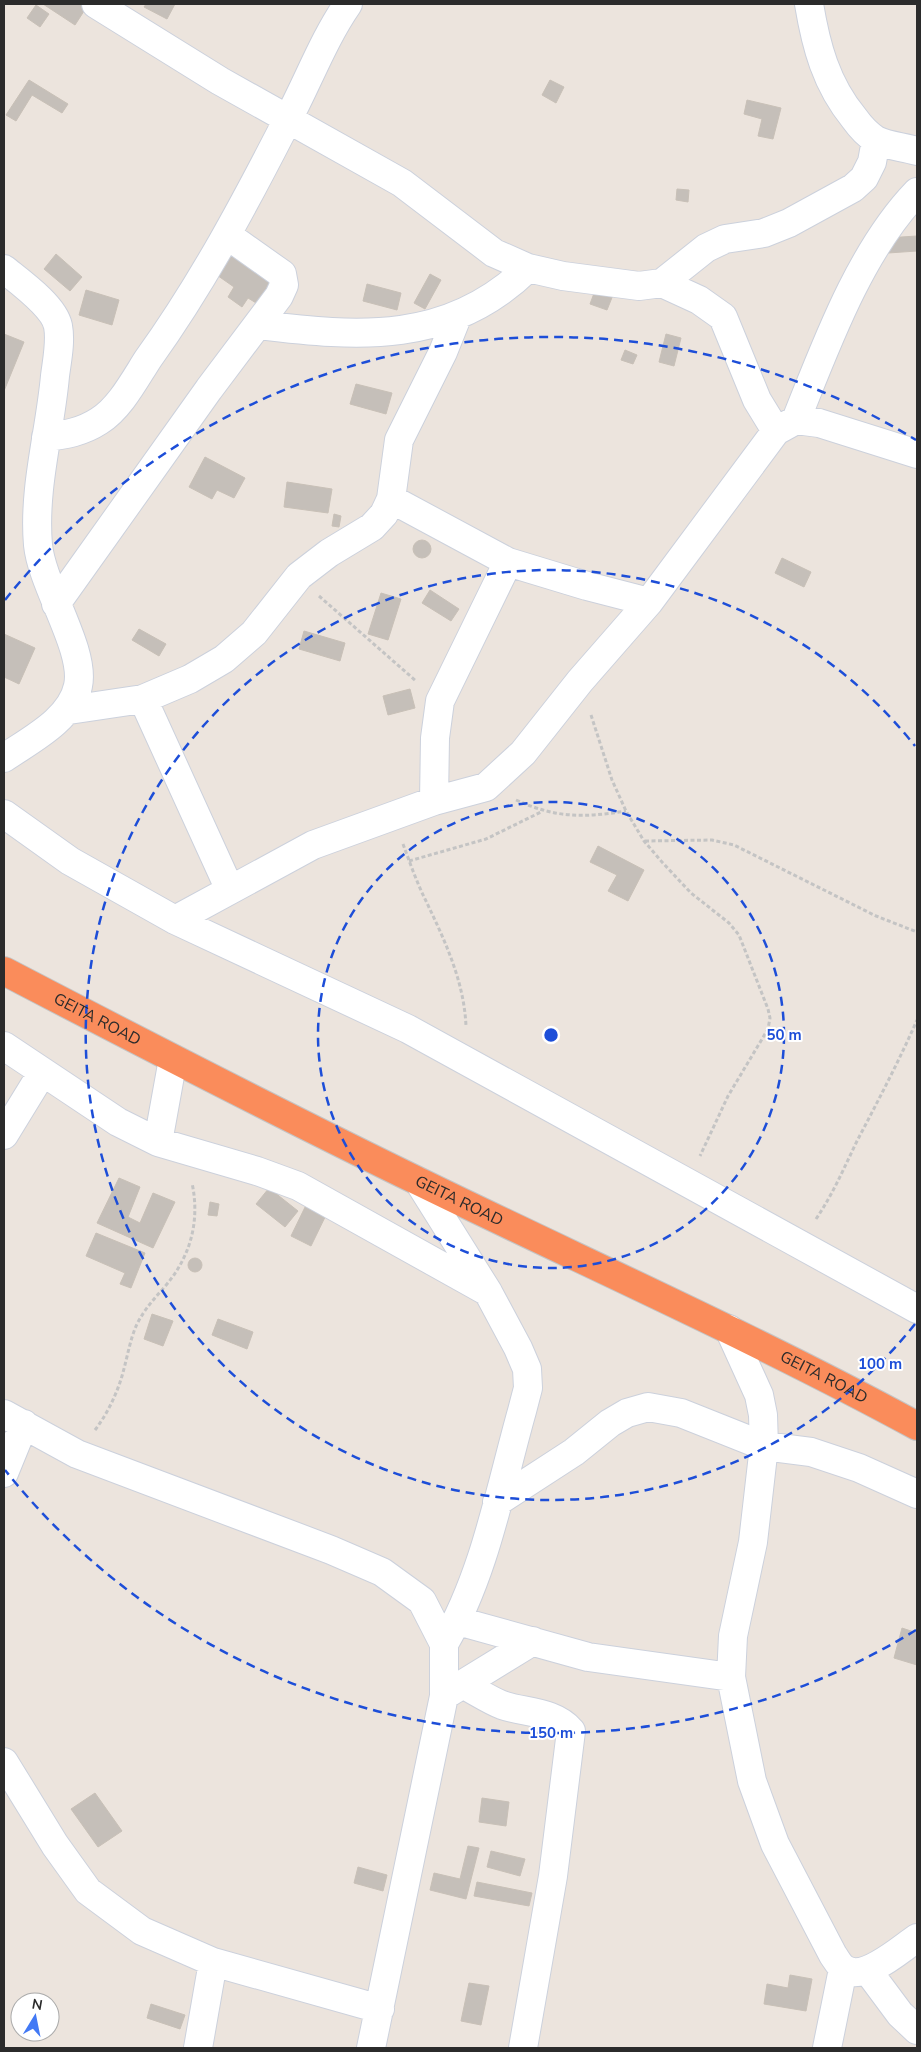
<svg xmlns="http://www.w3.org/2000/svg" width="921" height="2052" viewBox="0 0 921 2052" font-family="'Nunito Sans',sans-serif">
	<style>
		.building { fill: #c5bfb9; stroke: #c8c0b7 }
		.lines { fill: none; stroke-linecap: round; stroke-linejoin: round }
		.street-casing { stroke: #ccd1dc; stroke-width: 30 }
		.highway-casing { stroke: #c4c4c4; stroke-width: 30 }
		.path { stroke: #c4c4c4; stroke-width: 3; stroke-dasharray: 4 2.5; stroke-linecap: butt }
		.street { stroke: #fff; stroke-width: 28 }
		.highway { stroke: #fa8c5b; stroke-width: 28 }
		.ring { fill: none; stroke: #1d4ed8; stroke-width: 2.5; stroke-dasharray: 9 6 }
		.labels { text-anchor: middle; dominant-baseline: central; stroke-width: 4; stroke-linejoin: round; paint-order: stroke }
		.street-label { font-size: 16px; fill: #2b2b2b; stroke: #fff }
		.centre { fill: #1d4ed8; stroke: #fff; stroke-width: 2.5 }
		.ring-label { font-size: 15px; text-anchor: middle; font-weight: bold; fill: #1d4ed8; stroke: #fff; stroke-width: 4; stroke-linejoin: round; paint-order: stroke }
	</style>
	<rect width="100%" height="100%" fill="#ece4dd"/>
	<path class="building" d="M43 4H79L86 8 75 25Z
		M146 4H175L167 19 144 7Z
		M36 5 49 14 40 27 27 18Z
		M29 80 68 104 62 113 32 95 16 121 6 115Z
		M550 80 564 87 556 103 542 95Z
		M747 100 781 108 773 139 758 136 762 119 744 114Z
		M677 189 689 190 688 202 676 200Z
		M917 236V251L888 253 886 238Z
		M230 249 278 282 261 306 248 298 242 307 228 297 234 287 214 273Z
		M56 254 82 277 70 291 44 269Z
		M430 274 441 280 425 309 414 303Z
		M367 284 401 293 397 310 363 301Z
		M596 288 613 295 607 310 590 304Z
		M86 290 119 300 112 325 79 315Z
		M4 334 24 342 4 391Z
		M666 334 681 338 674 366 659 362Z
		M625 350 637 355 633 364 621 360Z
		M356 384 392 393 386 414 350 404Z
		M205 457 245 478 234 498 217 490 212 499 189 487Z
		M287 482 332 489 328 513 284 507Z
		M334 514 341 516 339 527 332 526Z
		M413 549a9 9 0 1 1 18 0a9 9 0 1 1-18 0Z
		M782 558 811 572 804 587 775 573Z
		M430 590 459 609 451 621 422 603Z
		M381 593 401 599 388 640 368 634Z
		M139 629 166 644 159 656 132 640Z
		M304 631 345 643 340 661 299 649Z
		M4 634 35 648 19 684 4 677Z
		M410 689 415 708 388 715 383 696Z
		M598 846 644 870 628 901 608 891 617 875 590 862Z
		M119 1178 140 1187 128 1217 140 1223 153 1193 175 1202 153 1248 97 1223Z
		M269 1188 298 1211 285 1227 256 1204Z
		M308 1201 328 1211 311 1246 291 1236Z
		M210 1202 219 1204 217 1216 208 1215Z
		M96 1233 145 1253 131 1288 120 1284 125 1273 86 1256Z
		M188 1265a7 7 0 1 1 14 0a7 7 0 1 1-14 0Z
		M152 1314 173 1321 163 1346 144 1339Z
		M218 1319 253 1332 247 1349 212 1335Z
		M902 1628 917 1633V1665L894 1658Z
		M95 1793 122 1831 98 1847 71 1809Z
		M482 1798 509 1802 506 1826 479 1822Z
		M468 1846 479 1848 466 1899 430 1890 434 1873 460 1879Z
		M491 1851 525 1859 520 1876 487 1867Z
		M358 1867 387 1875 383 1891 354 1883Z
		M477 1882 532 1893 529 1906 474 1896Z
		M790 1975 812 1979 806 2011 764 2004 767 1984 788 1988Z
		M469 1983 489 1986 481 2025 461 2021Z
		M151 2004 185 2015 180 2029 147 2018Z"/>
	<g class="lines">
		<defs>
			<path id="street" d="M96 4 220 81 402 183 494 253 528 268 563 276 639 286 662 283 706 248 725 239 764 233 789 223 853 188 864 178 872 162 876 140
				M809 4C816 46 826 84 854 118 859 125 868 135 876 140 887 146 905 147 917 151
				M4 269C20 282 54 306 58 326 61 342 57 360 55 376 50 432 33 488 38 545 42 586 86 650 78 686 71 720 30 740 4 758
				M662 283 699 300 723 317 757 400 776 431
				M258 325C359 337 449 345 528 268
				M796 420C826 345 860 251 917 192
				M46 437C65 435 82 432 99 421 120 408 135 379 148 359 202 284 245 203 287 121 308 82 323 40 348 4
				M391 499 508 562 587 586 649 602
				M56 604 209 389 279 296 284 285 282 274 227 235
				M143 699 230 890
				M69 710 143 699 190 679 224 659 254 633 299 576 329 553 372 527 384 514 391 499 399 440 443 352 457 317
				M434 801 435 738 440 701 508 562
				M4 814 70 861 175 920 408 1029 917 1309
				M175 920 313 845 434 801 486 787 523 753 580 681 649 602 776 431 796 420 819 423 917 454
				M4 1046 118 1122 158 1142 257 1171 298 1186 488 1292
				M4 1135 42 1073
				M158 1142 173 1059
				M419 1182 488 1292 518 1348 527 1369 528 1388 522 1411C500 1489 485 1574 444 1644
				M729 1329 759 1395 763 1415 764 1446 753 1542 733 1636 731 1677 752 1781 775 1844 833 1955C836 1959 839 1965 843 1968 863 1984 900 1949 917 1938
				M4 1414 77 1454 331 1550 382 1572 422 1601 444 1644V1696L371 2048
				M4 1473 24 1424
				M497 1502 574 1452 610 1423 627 1413 648 1407 681 1413 764 1446 811 1452 859 1468 917 1494
				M458 1621 588 1657 731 1677
				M464 1685C476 1691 489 1700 502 1705 525 1713 554 1711 571 1731L553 1876 523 2048
				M450 1692 533 1641
				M4 1762 55 1845 88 1891 142 1931 213 1962 380 2009
				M868 1971 900 2014 917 2030
				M198 2048 213 1962
				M827 2048 843 1969"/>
			<g id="highway">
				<path id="s1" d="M4 971C142 1043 280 1114 420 1182 586 1263 755 1338 917 1426"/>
			</g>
		</defs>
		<use href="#street" class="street-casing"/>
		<use href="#highway" class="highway-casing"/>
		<path class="path" d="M319 596 416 681
			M591 715 612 780 626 811 644 841 662 862 691 893 729 923 739 935 768 1009 770 1018 768 1029 728 1096 700 1156
			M516 800C556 818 583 818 626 811
			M645 841 712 840 734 845 876 916 917 932
			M403 844C410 863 417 883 426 901 445 941 464 981 466 1026
			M409 861 486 839 541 812
			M816 1219C833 1194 844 1168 857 1141 878 1101 899 1061 917 1020
			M95 1430C107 1414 116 1396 122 1376 127 1359 130 1339 137 1324 145 1308 156 1297 167 1284 191 1255 200 1220 192 1183"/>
		<use href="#street" class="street"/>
		<use href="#highway" class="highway"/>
	</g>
	<g class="ring">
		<circle cx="551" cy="1035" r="233"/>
		<path d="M915 1324A465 465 0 1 1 915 746"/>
		<path d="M916 1630A698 698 0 0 1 5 1470M5 600A698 698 0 0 1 916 440"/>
	</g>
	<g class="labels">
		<g class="street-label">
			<text stroke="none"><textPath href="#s1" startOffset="105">GEITA ROAD</textPath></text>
			<text stroke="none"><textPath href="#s1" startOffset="510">GEITA ROAD</textPath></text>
			<text stroke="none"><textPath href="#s1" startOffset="915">GEITA ROAD</textPath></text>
		</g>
	</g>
	<circle cx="551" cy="1035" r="8" class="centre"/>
	<g class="ring-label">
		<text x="784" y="1040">50 m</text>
		<text x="880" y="1369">100 m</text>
		<text x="551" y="1738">150 m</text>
	</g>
	<rect width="921" height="2052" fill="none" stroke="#2b2b2b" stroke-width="10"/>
	<g transform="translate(35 2017) rotate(10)"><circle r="24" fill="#ffffff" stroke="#aaaaaa"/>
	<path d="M0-4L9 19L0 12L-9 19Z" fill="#4279f5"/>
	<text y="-8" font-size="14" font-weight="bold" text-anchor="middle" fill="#2b2b2b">N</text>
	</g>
</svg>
